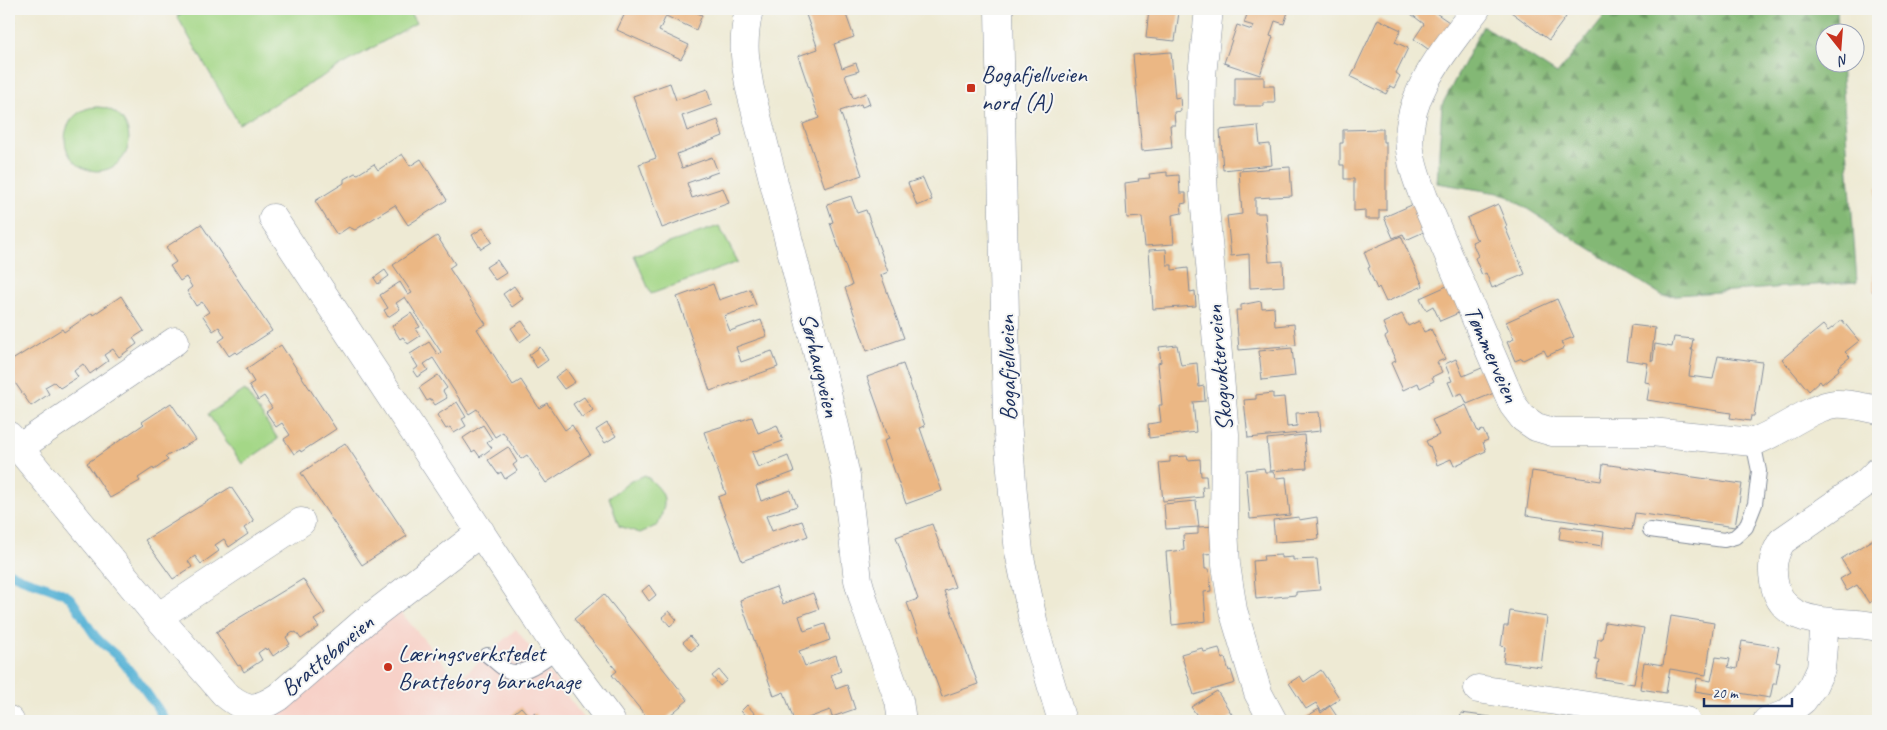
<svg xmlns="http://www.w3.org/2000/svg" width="1887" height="730" viewBox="0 0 1887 730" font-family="Caveat,sans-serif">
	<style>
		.built { fill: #f7d1c8 }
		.forest { fill: url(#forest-firs); stroke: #4f7469 }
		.park { fill: #a4d787; stroke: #608372 }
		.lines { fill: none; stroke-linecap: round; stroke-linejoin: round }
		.stream { stroke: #58b3d6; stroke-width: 9 }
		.building { fill: #ebb784 }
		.service-casing { stroke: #848c99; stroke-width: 16 }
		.minor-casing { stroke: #848c99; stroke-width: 29 }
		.primary-casing { stroke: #848c99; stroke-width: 29 }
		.service { stroke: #fff; stroke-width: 14 }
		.minor { stroke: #fff; stroke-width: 28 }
		.primary { stroke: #fff; stroke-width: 28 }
		.poi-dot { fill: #c8321e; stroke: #f6f6f2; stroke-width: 2 }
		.labels { text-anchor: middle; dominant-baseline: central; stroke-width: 4; stroke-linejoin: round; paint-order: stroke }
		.poi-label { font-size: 24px; fill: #1b2f5e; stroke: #f6f6f2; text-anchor: start }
		.street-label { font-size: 24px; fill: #1b2f5e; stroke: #f6f6f2 }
	</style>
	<defs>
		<pattern id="forest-firs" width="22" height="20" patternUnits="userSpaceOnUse" patternTransform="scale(1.25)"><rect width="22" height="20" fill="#83b874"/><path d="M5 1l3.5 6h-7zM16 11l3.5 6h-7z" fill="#6a9662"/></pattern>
	</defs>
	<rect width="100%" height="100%" fill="#f6f6f2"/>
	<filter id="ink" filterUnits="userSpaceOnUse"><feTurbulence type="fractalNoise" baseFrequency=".02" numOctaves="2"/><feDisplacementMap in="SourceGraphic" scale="10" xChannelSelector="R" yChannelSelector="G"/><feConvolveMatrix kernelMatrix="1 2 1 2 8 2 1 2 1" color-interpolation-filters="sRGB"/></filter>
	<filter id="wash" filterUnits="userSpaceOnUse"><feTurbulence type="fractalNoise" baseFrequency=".0096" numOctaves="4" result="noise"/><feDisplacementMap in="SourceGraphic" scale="20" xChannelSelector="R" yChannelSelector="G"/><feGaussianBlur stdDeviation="1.12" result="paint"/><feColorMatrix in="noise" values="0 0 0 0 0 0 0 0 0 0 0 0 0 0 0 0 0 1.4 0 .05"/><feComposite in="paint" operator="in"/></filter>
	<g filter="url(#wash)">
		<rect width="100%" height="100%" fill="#eeead4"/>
		<path class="built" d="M399 610 458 680 516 629 586 721H263Z"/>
		<path class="forest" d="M1610 9H1837L1838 32H1824V62L1841 63 1857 282 1663 296 1504 194 1437 183 1442 105 1483 26 1557 74Z"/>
		<path class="park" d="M189 9H408L416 23 239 124 177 16Z
			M65 139a32 32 0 1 1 64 0a32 32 0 1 1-64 0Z
			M719 226 738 262 651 294 634 255Z
			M245 390 278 439 242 464 208 414Z
			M645 475C667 494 668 498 658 525L640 533 619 526 609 497 631 481Z"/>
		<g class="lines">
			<path class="stream" d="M9 572C27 584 51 584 69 597 75 601 89 630 97 638 104 646 113 652 120 659 137 679 152 699 166 721"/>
		</g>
		<g id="blocks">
			<path class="building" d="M9 9H18L9 14 14 22 9 25Z
				M627 9H689L702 15 696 30 666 16 659 31 689 45 681 59 617 30Z
				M804 9H844L854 37 834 44 842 68 856 63 859 71 845 75 853 98 866 93 870 104 862 107 861 104 840 111 862 175 825 188 803 124 819 118 798 56 818 49Z
				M1149 9H1186L1185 13 1179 12 1175 41 1146 38Z
				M1249 9H1289L1284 24 1275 21 1270 36 1273 37 1260 75 1224 63 1237 25 1252 30 1254 26 1244 23Z
				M1414 9H1430L1452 24 1432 52 1414 39 1424 24 1411 14Z
				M1513 9H1565L1562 14 1566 17 1549 40 1511 12Z
				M1378 19 1401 30 1395 42 1408 48 1396 73 1400 76 1394 88 1390 86 1386 94 1351 77Z
				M1171 52 1175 98 1180 97 1181 111 1174 112 1175 125H1170L1172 148 1142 151 1133 55Z
				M1235 77H1264V86H1274L1275 103H1264V106H1235Z
				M670 83 676 100 707 89 712 105 682 116 687 131 718 120 723 136 677 154 682 168 712 157 718 172 687 183 692 198 723 188 729 203 662 228 639 164 656 158 633 96Z
				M1258 126 1260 145 1270 144 1272 165 1223 170 1220 130Z
				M1383 129V142H1386V210H1379V219H1365V210L1354 211V179H1344V165H1340V143H1343V130Z
				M402 154 410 166 421 159 447 200 408 225 395 205 355 230 349 227 337 235 315 201 344 183V179L355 173 358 174 374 164 378 170Z
				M1290 167 1292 196 1255 198V213H1265L1269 262 1283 261 1284 286 1250 288 1249 254 1231 256 1227 216 1242 214 1239 171Z
				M1167 172V176L1179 175 1180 193H1186V203L1181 204 1182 213 1172 215 1174 244 1145 246 1142 217 1127 218 1125 183 1139 181 1138 179 1150 178 1149 174Z
				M923 178 932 200 917 206 908 183Z
				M1877 187H1878V293L1873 292Z
				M851 196 857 213 866 210 888 272 881 275 904 338 867 351 845 288 852 285 830 223 833 222 827 204Z
				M1414 204 1426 231 1406 240 1403 234 1393 238 1384 217Z
				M1498 204 1507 226 1505 227 1525 274 1492 288 1486 273 1482 275 1475 258 1478 256 1472 242 1479 239H1476L1467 218Z
				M201 224 272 331 237 354 235 352 229 356 219 341 225 337 219 327 213 331 203 316 209 312 202 302 196 306 187 291 192 287 186 277 180 281 170 266 176 262 166 247Z
				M483 228 492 242 481 249 472 235Z
				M437 236 455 264 449 268 486 324 477 329 513 385 521 380 539 408 547 403 565 430 572 425 590 454 546 483 527 455 521 459 503 432 495 437 477 409 469 414 433 358 424 364 428 370 417 377 413 371 418 367 410 354 429 342 438 355 441 352 405 297 396 303 400 309 388 317 384 310 388 308 380 295 400 282 408 295 412 293 393 265Z
				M1401 236 1423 286 1386 302 1379 287 1377 289 1368 268 1370 267 1364 252Z
				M1166 249 1167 265H1172V270L1188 268 1190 292 1195 291 1196 306 1153 309 1149 250Z
				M497 260 506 273 495 280 486 267Z
				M385 270 389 276 378 284 374 278Z
				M713 284 719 300 750 289 756 305 724 316 730 331 761 320 767 336 736 347 741 362 772 351 778 367 710 391 677 297Z
				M1449 285 1461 312 1440 321 1433 306 1426 310 1420 298Z
				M514 286 523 299 512 307 503 294Z
				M121 296 144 331 133 338 137 344 119 357 113 349 104 355 108 361 90 374 83 364 74 371 78 377 60 388 54 382 45 387 49 394 31 406 9 374V362L62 329 64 332 92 313 93 315Z
				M1557 299 1574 337 1561 342 1564 348 1547 356 1544 350 1523 360 1522 358 1515 361 1507 342 1514 339 1506 322Z
				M1261 301 1262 308 1274 307 1275 326 1294 324 1296 345 1239 350 1236 310H1241V305Z
				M411 313 420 327 415 329 420 336 408 344 403 337 400 339 392 326Z
				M1402 314 1408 326 1419 321 1424 332 1431 329 1445 359 1437 362 1442 372 1432 377 1434 381 1420 388 1418 383 1403 390 1391 363 1396 361 1385 337 1388 335 1383 323Z
				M1842 320 1859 341 1845 352 1850 357 1838 367 1839 370 1822 384 1820 381 1809 391 1782 359 1823 325 1828 331Z
				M522 321 531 334 520 342 511 328Z
				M1631 325 1655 328 1651 361H1653L1655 344 1672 347 1674 337 1693 339 1691 350H1693L1689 376 1713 379 1718 356 1762 362 1754 416H1751L1750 421 1730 418 1731 413 1647 400 1650 383 1645 382 1648 363 1626 360Z
				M281 345 336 429 301 452 300 450 294 454 284 439 290 435 282 423 276 427 266 412 272 408 264 396 258 400 249 385 254 382 246 369Z
				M1177 345 1181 365 1197 363 1199 387 1204 386 1205 401 1193 402 1196 432 1149 438 1148 424 1161 422 1159 405H1162L1158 363 1161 362 1159 347Z
				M540 347 548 360 537 368 529 355Z
				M1292 348 1295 376 1262 380 1259 351Z
				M1456 359 1463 376 1484 367 1494 393 1467 404 1462 393 1454 396 1448 382 1452 381 1445 364Z
				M903 364 925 426 920 428 942 491 906 504 884 441 889 439 867 377Z
				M566 369 575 382 564 389 555 377Z
				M438 375 447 388 443 391 447 398 435 405 431 399 427 401 419 388Z
				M1273 393V398L1284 397 1287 427 1297 426 1296 413 1319 412 1321 431 1248 438 1244 400 1256 399V395Z
				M584 397 593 410 582 418 573 404Z
				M457 402 466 417 462 419 466 426 454 433 450 427 446 429 437 415Z
				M171 403 196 440 165 457 168 460 154 470 153 468 138 478 140 481 110 498 87 463 144 424 142 422Z
				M1466 405 1478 432 1483 430 1488 440 1483 442 1486 451 1454 466 1451 459 1437 465 1430 446 1429 447 1426 441 1439 435 1432 420Z
				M752 417 758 433 777 425 783 441 752 452 758 468 788 456 794 472 756 486 761 501 791 490 797 506 766 516 772 531 802 521 808 536 742 561 718 497 726 494 704 432Z
				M607 423 616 436 605 443 596 430Z
				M483 425 492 439 487 442 492 448 480 457 475 450 472 452 463 438Z
				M1304 435 1307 468 1270 471 1267 439Z
				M345 443 407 536 362 565 301 473Z
				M508 447 517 462 513 465 517 471 505 479 501 472 498 474 488 460Z
				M1187 456 1188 460 1200 459 1201 476H1206L1207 487H1202L1203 497 1163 501 1159 463 1170 462V457Z
				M1603 464 1742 484 1735 527 1635 513 1632 530 1526 515 1532 471 1601 481Z
				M1264 468 1265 472H1273L1276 478 1286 477 1290 515 1250 519 1246 470Z
				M231 487 254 521 244 528 248 534 229 547 224 539 215 545 219 551 201 564 195 556 188 561 192 567 173 579 145 540Z
				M1196 501 1199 527 1166 529 1164 504Z
				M1299 517V520L1317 517 1319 539 1275 542 1273 520Z
				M932 524 955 587 944 591 978 684 942 697 907 603 918 599 896 537Z
				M1217 526 1219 553 1204 554 1205 569H1209L1211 591 1204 592 1206 621 1172 625 1166 552 1184 550 1183 535 1198 534V527Z
				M1561 526 1604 532 1602 546 1559 539Z
				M1875 538 1878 543V597L1869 603 1857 585 1847 591 1840 579 1850 573 1841 559Z
				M1281 555V558L1293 557V560L1317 559 1320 590 1296 592V595L1256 599 1253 561 1264 560 1263 556Z
				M303 579 325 613 314 620 319 627 301 639 296 632 294 633 293 632 286 637 290 644 273 656 268 648 266 650 265 648 258 653 262 660 244 672 240 665 238 666 216 632Z
				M649 585 656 595 649 601 642 591Z
				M776 587 783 604 813 593 819 609 799 616 804 631 825 624 830 640 799 651 805 666 836 655 841 671 831 675 836 689 847 685 855 709 832 717 830 710 800 721H794L784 692 774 696 740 600Z
				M604 594 688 700 663 721H650L612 675 617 671 574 619Z
				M669 611 677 620 670 626 662 617Z
				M1510 611 1547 617 1541 667 1503 662 1505 647 1501 646 1504 626H1508Z
				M1671 616 1714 623 1706 675 1670 669 1666 693 1640 689 1644 662 1663 665Z
				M1605 622 1644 628 1634 684 1596 678 1599 660H1595L1598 639H1602Z
				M690 636 698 645 691 651 683 642Z
				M1742 641 1779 647 1776 662 1780 663 1776 684H1773L1770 698 1733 692 1732 697 1695 691 1697 678 1711 681 1716 657 1730 659 1728 667 1737 669Z
				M1202 648 1204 652 1219 648 1222 659 1225 658 1229 671 1231 670 1235 683 1194 695 1181 654Z
				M719 670 727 680 720 686 712 676Z
				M1321 670 1340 699 1321 711 1316 703 1306 709 1289 683 1300 676 1304 682Z
				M1217 691 1233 716 1225 721H1201L1191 707Z
				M747 705 756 715 757 714 763 721H750L741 711Z
				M1330 706 1340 721H1306L1304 718 1319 709 1321 713Z
				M521 707 530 717 535 713 539 719 535 721H504Z
				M1461 713 1491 717 1490 721H1460Z"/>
		</g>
	</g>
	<g filter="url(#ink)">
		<use href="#blocks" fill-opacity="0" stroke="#848c99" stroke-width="1"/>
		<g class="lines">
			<defs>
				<path id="service" d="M1650 530 1724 540 1735 537 1746 527 1755 504 1759 471 1753 442
					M487 655C493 659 499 666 506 670 524 678 544 659 558 650"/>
				<path id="minor" d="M749 9C742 42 744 56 750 89L821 367 840 448 846 477 858 580 865 605 899 701 902 721
					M1209 9 1202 75 1201 134 1204 196 1225 434 1224 528 1226 565 1233 610 1258 693 1273 721
					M1476 9C1446 49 1403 96 1410 150 1412 167 1418 182 1424 198L1513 405 1523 418 1536 427 1553 432H1651L1753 442C1778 434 1812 406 1835 404 1849 403 1864 407 1878 410
					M273 218 558 650 611 721
					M9 436 158 617 224 693C245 711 255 712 278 697L364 622 481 532
					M19 448 175 341
					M1878 471 1867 482 1782 541C1774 554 1771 565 1774 581 1782 633 1842 618 1878 627
					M158 617 301 522
					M1478 689 1686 721
					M9 720 10 721
					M1767 721 1786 714 1803 700 1813 686 1821 669 1825 622"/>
				<path id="primary" d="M999 9 1007 421 1013 494 1019 552 1035 630 1062 721"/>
			</defs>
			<use href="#service" class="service-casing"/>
			<use href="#minor" class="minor-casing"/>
			<use href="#primary" class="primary-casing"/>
			<use href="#service" class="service"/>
			<use href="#minor" class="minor"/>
			<use href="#primary" class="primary"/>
		</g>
	</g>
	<g class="poi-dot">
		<rect x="966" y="83" width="10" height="10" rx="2.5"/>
		<circle cx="388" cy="667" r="5"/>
	</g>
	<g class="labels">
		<g class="poi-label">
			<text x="981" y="74">Bogafjellveien<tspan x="981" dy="28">nord (A)</tspan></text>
			<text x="398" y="653">Læringsverkstedet<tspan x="398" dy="28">Bratteborg barnehage</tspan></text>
		</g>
		<g class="street-label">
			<text transform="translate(1492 354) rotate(66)">Tømmerveien</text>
			<text transform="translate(820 365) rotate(76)">Sørhaugveien</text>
			<text transform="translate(1007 368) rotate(-91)">Bogafjellveien</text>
			<text transform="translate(1219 368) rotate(-95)">Skogvokterveien</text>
			<text transform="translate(327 655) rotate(-40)">Brattebøveien</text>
		</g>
	</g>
	<rect width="1887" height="730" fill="none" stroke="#f6f6f2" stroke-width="30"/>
	<g transform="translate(1840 48) rotate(163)"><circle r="24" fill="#f6f6f2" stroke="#9ea6b7"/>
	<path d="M0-4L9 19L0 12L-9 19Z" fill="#c8321e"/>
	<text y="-8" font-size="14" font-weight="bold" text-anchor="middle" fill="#1b2f5e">N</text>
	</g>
	<path d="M1704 698v8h88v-8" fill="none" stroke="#1b2f5e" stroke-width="2.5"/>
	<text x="1712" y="698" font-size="15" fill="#1b2f5e" stroke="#f6f6f2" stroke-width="4" paint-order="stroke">20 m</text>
</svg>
